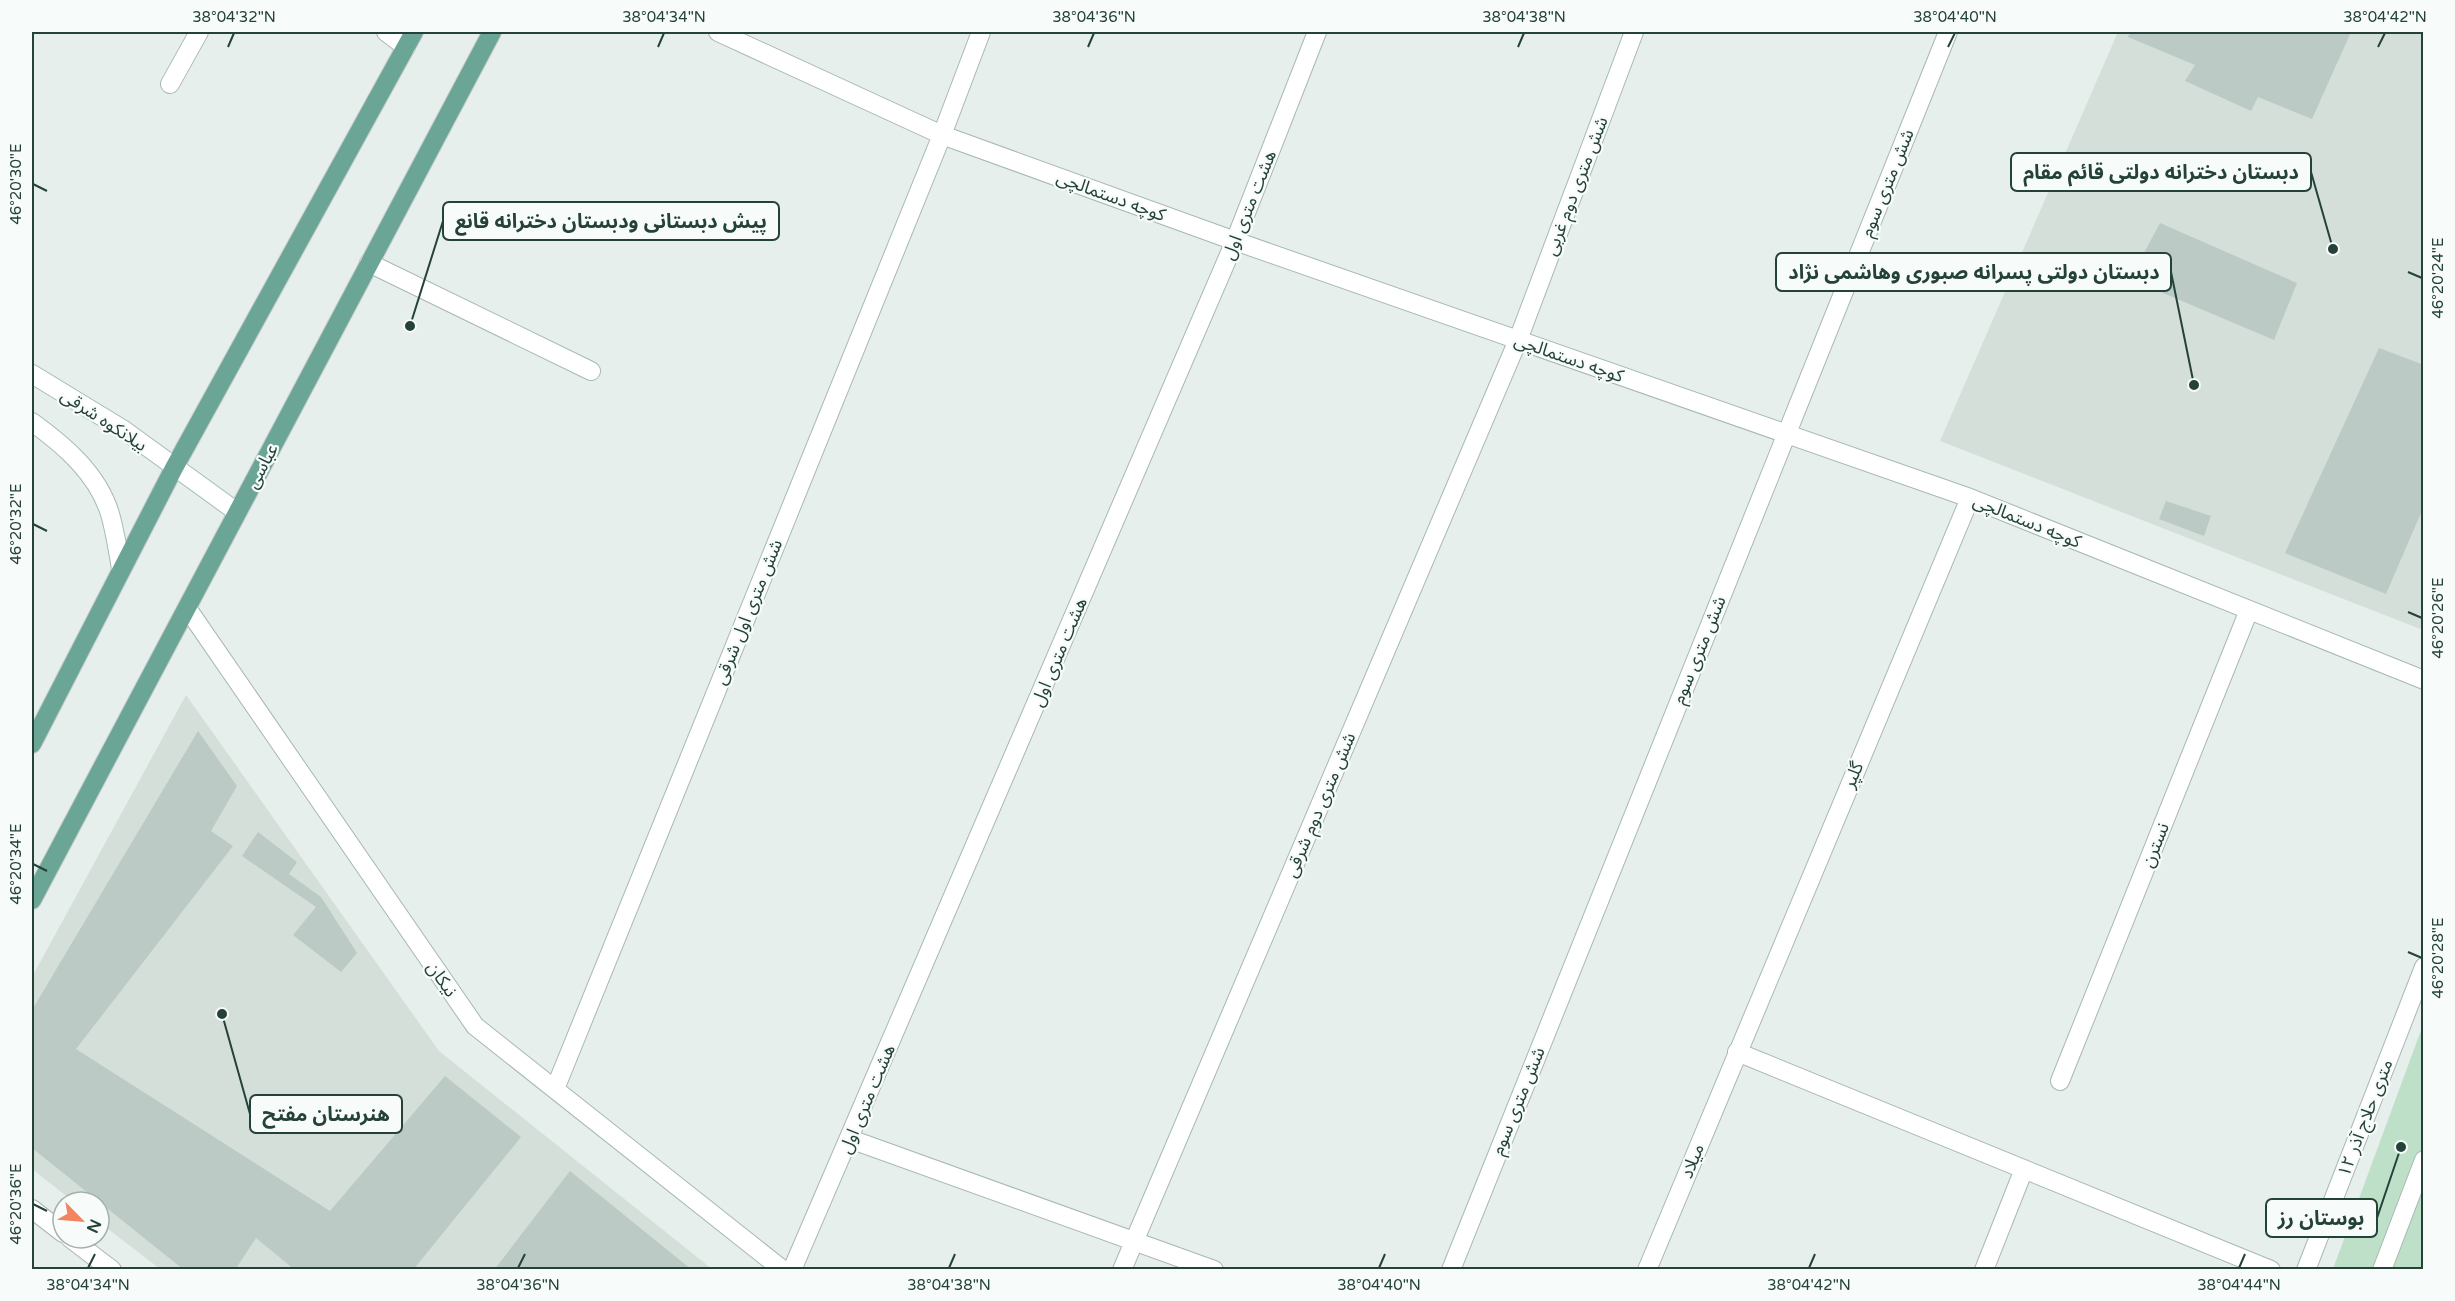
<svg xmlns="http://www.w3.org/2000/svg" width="2455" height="1301" viewBox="0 0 2455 1301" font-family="'Varela Round','Noto Sans Arabic',sans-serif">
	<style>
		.built { fill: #d4dfda }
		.green { fill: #bfe0c8 }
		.building { fill: #bbcac4 }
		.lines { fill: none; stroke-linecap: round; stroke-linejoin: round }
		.lane-casing { stroke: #a8b8b2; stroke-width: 20 }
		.street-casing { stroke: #a8b8b2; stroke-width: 20 }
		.secondary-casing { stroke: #a4bbb3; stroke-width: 20 }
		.primary-casing { stroke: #c2cac8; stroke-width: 20 }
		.lane { stroke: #fff; stroke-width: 18 }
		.street { stroke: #fff; stroke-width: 18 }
		.secondary { stroke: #fff; stroke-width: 18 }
		.primary { stroke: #6aa596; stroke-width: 18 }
		.ticks { fill: none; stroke: #24423a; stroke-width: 2 }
		.labels { text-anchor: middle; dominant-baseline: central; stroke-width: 4.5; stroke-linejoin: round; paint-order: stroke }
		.street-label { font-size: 18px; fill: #24423a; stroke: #f7fbf9 }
		.leader { fill: none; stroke: #24423a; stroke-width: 2 }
		.callout-dot { fill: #24423a; stroke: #f7fbf9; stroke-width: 2 }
		.callout { fill: #f7fbf9; stroke: #24423a; stroke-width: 2 }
		.callout-label { font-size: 20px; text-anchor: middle; font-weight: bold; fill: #24423a }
		.neatline { fill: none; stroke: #24423a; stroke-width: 2 }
		.ticks-label { font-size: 15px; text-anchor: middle; fill: #24423a }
	</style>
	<rect width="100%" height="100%" fill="#e6efeb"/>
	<path class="built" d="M2118 32H2423V630L1940 441Z
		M186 695 439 1051 712 1269H160L99 1222V1202H74L32 1169V977Z"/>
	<path class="green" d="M2423 1025V1269H2333Z"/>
	<path class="building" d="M2130 32H2351L2312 119 2258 97 2251 111 2185 81 2195 65 2128 37Z
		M2160 223 2297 283 2274 340 2130 279Z
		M2379 348 2424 365V506L2386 594 2285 553Z
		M2166 501 2211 516 2204 536 2159 519Z
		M198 731 237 786 211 831 233 846 76 1049 330 1211 445 1076 521 1137 413 1270H295L256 1238 235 1270H184L32 1148V1010Z
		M258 832 297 862 289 874 321 897 357 953 341 972 293 935 316 907 242 856Z
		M570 1171 692 1270H494Z"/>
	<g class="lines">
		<defs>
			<path id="lane" d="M386 32 406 47
				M170 84 199 32"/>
			<path id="street" d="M718 32 942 135 1235 241 1970 498 2424 680
				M369 263 591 371
				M187 608 475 1026 783 1270
				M1737 1052 2271 1270
				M2060 1081 2249 610
				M555 1089 942 135 981 32
				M850 1139 1214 1270
				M32 1209 63 1233
				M70 1238 112 1270
				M792 1270 1235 241 1317 32
				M1122 1270 1518 340 1634 32
				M1451 1270 1948 32
				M1647 1270 1970 498
				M1984 1270 2024 1169
				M2306 1270 2424 967
				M2382 1270 2424 1160"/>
			<path id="secondary" d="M32 374 124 430 237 512
				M32 422C64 445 98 474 110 514 115 531 118 551 121 569"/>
			<path id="primary" d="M32 744 174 468 414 32
				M32 900 492 32"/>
		</defs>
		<use href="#lane" class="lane-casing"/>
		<use href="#street" class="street-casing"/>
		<use href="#secondary" class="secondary-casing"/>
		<use href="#primary" class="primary-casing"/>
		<use href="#lane" class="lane"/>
		<use href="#street" class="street"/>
		<use href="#secondary" class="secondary"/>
		<use href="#primary" class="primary"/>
	</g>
	<path class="ticks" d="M228 47 234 33M658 47 664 33M1088 47 1094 33M1518 47 1524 33M1948 47 1955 33M2378 47 2385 33M33 184 47 191M2408 272 2422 278M33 524 47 531M2408 612 2422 618M33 864 47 871M2408 952 2422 958M33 1204 47 1211M88 1268 95 1254M518 1268 525 1254M949 1268 955 1254M1379 1268 1385 1254M1809 1268 1815 1254M2239 1268 2245 1254"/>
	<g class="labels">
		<g class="street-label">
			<text transform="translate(1887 183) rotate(-68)">شش متری سوم</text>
			<text transform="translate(1576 186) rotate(-69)">شش متری دوم غربی</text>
			<text transform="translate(1111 196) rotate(20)">کوچه دستمالچی</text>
			<text transform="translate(1249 205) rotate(-68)">هشت متری اول</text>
			<text transform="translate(1569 358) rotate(19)">کوچه دستمالچی</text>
			<text transform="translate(104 420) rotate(33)">بیلانکوه شرقی</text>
			<text transform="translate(262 466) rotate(-62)">عباسى</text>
			<text transform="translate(2027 521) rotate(22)">کوچه دستمالچی</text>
			<text transform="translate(748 612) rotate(-68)">شش متری اول شرقی</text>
			<text transform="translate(1699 650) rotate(-68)">شش متری سوم</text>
			<text transform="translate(1059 652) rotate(-67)">هشت متری اول</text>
			<text transform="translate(1853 775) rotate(-67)">گلپر</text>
			<text transform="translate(1320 805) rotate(-67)">شش متری دوم شرقی</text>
			<text transform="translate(2155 845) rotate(-68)">نسترن</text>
			<text transform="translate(442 979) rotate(55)">نیکان</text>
			<text transform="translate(867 1099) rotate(-67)">هشت متری اول</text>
			<text transform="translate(1518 1101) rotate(-68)">شش متری سوم</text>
			<text transform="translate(2365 1118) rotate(-69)">۱۲ متری حلاج آذر</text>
			<text transform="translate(1692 1161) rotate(-68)">میلاد</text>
		</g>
	</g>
	<path class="leader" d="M2333 249L2311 172M410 326L443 221M2194 385L2171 272M222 1014L250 1114M2401 1147L2377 1218"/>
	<g class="callout-dot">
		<circle cx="2333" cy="249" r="6"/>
		<circle cx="410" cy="326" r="6"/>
		<circle cx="2194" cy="385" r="6"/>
		<circle cx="222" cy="1014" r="6"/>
		<circle cx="2401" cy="1147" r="6"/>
	</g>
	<g class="callout">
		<rect x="2011" y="153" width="300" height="38" rx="6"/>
		<rect x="443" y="202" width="336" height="38" rx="6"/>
		<rect x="1776" y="253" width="395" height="38" rx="6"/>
		<rect x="250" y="1095" width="152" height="38" rx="6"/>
		<rect x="2266" y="1199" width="111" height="38" rx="6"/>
	</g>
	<g class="callout-label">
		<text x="2161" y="179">دبستان دخترانه دولتی قائم مقام</text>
		<text x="611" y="228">پیش دبستانی ودبستان دخترانه قانع</text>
		<text x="1974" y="279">دبستان دولتی پسرانه صبوری وهاشمی نژاد</text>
		<text x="326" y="1121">هنرستان مفتح</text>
		<text x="2321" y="1225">بوستان رز</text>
	</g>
	<rect width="2455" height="1301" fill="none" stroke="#f7fbf9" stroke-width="66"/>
	<g transform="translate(81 1220) rotate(115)"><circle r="28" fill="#f7fbf9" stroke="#a3b1ad" stroke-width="1.5"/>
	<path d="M0-4.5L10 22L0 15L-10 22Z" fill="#f4845f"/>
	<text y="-9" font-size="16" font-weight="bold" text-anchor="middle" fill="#24423a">N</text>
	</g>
	<rect x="33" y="33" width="2389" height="1235" class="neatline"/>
	<g class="ticks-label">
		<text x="234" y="22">38°04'32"N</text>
		<text x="664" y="22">38°04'34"N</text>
		<text x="1094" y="22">38°04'36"N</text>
		<text x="1524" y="22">38°04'38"N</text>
		<text x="1955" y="22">38°04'40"N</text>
		<text x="2385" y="22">38°04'42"N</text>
		<text transform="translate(16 184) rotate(-90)" y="5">46°20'30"E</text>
		<text transform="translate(2438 278) rotate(-90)" y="5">46°20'24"E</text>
		<text transform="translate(16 524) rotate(-90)" y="5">46°20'32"E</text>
		<text transform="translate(2438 618) rotate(-90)" y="5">46°20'26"E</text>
		<text transform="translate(16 864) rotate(-90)" y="5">46°20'34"E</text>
		<text transform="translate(2438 958) rotate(-90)" y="5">46°20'28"E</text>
		<text transform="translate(16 1204) rotate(-90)" y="5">46°20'36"E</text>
		<text x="88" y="1290">38°04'34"N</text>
		<text x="518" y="1290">38°04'36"N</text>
		<text x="949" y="1290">38°04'38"N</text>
		<text x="1379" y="1290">38°04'40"N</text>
		<text x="1809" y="1290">38°04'42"N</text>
		<text x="2239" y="1290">38°04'44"N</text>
	</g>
</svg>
